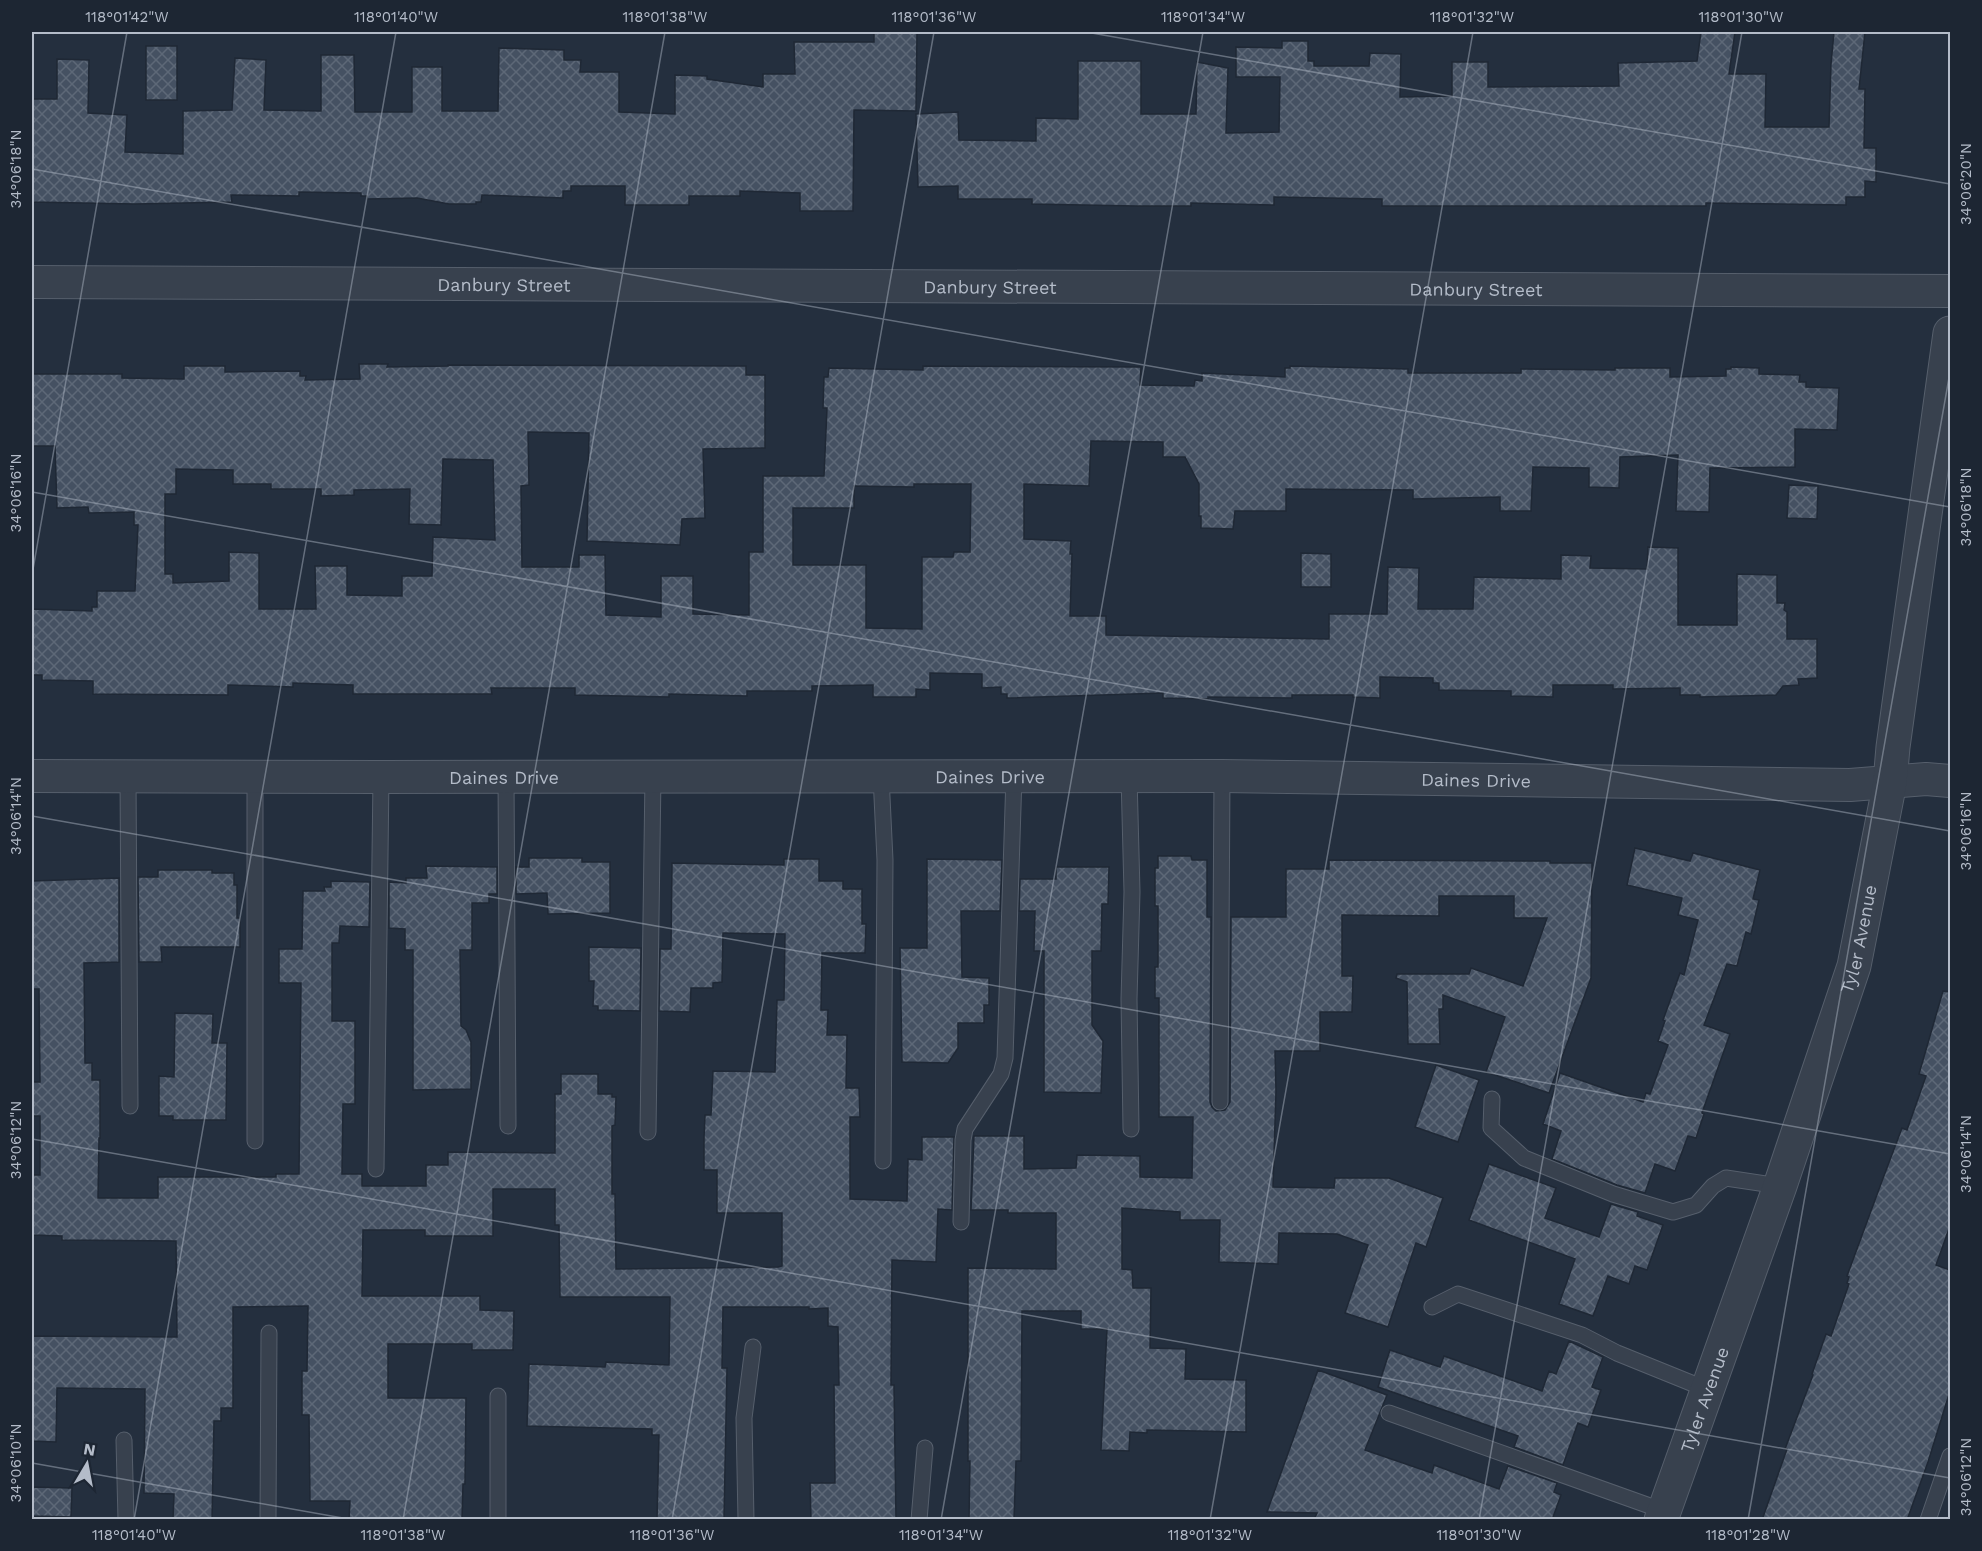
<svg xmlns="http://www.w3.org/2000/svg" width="1982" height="1551" viewBox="0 0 1982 1551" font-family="'Work Sans',sans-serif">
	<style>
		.building { fill: url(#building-cross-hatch); stroke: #1f2835; stroke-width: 1.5; fill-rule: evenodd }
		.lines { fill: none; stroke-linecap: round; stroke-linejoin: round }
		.service-casing { stroke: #565f6c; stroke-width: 17 }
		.minor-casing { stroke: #565f6c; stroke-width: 34 }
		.tertiary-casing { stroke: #565f6c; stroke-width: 35 }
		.service { stroke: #38414e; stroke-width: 15 }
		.minor { stroke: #38414e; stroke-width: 32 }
		.tertiary { stroke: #38414e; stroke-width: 33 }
		.ticks { fill: none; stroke: #b4bcc9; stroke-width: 1.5; stroke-opacity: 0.45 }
		.labels { text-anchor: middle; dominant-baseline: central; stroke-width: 5; stroke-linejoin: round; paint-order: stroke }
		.street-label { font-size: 18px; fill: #b4bcc9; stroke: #1d2633 }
		.neatline { fill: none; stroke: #b4bcc9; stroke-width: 2 }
		.ticks-label { font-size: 15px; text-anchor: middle; fill: #b4bcc9 }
	</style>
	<defs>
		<pattern id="building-cross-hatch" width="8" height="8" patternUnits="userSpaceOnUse" patternTransform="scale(1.5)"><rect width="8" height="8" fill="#455162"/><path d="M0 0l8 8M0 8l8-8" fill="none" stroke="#5d6877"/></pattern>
	</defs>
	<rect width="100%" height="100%" fill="#242f3e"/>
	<path class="building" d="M874 32H917L916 111 854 110 853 211H800V193L740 191V196H689V205H625V186H571V191H563V198L482 195 481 202H476V204H449L417 198 367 199V196H361V193L299 192V196L231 195 232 202 135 204 32 202V99H57V59L89 60 88 113 127 115 125 152 183 154V111L232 110 235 58 266 60 264 110 321 111V55H354L355 112H412V67H442V111H498L499 48 564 50V60H581L580 72H619V112L675 114V75L707 76V79L763 87V74H795L794 42H874Z
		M1701 32H1735L1729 74H1766L1765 127H1829L1831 64 1834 32H1865L1859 89H1865L1864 148H1876V182L1865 181V197H1846V205L1706 203V206H1382V199L1274 197V205L1191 203V206H1136L1032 204V199H958V186L918 187 916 114 958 112 959 140 1036 141V118L1078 119V61H1141V114H1196L1197 62 1228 68 1226 133 1279 132 1280 77H1236V47L1282 48V41H1308V61H1314V66H1369L1370 53 1401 54 1400 97 1452 96V62H1488V87L1619 86 1618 63 1697 61Z
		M146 46H177V100H146Z
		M359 364H388L387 367 448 366V365L746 366V375H765V448L703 449 705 518 682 519 680 545 587 541 589 433 528 432 529 485 521 486 522 567H579V555H605L606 615 661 617V576H693V614L749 615V552H763V476H824L827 408H823L824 377H828L829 368 923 370V366L1141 367 1140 385 1194 386 1195 380 1202 381V373L1285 377V368H1290V366L1408 369V373H1521V369L1615 370V368H1670V377L1726 376V369H1731V367L1759 368V374L1800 375 1799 382H1806V387L1839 388 1837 430 1795 429V467L1710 468 1709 512 1676 511 1678 455 1620 457 1619 488 1589 487V468L1533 467 1531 511H1500V497L1413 499V490L1286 489V511H1235L1233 529 1201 528V516H1199V484L1185 457H1163V442L1091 441 1089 486 1024 484V539L1071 541 1070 554H1072L1070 616H1106V635L1329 639V614H1387L1388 567 1419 568 1418 609H1473L1474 577 1561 579V555L1591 556 1590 568 1647 569 1648 547 1678 548V625H1737V574L1777 575V603H1785L1784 610 1787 612V639H1817V678L1798 679 1799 685 1783 686 1776 695 1700 697V695H1680V688L1613 689V685H1553V697L1511 696V691L1439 690V683H1433V678L1380 677V698L1353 697V695H1292V698L1208 697V699L1163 698V693L1007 698V694H1001V687L982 688V674L930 673V690L916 689V697H873V685L812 686V691H747V696L669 694V697L575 695V688H491L492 694H353V685L293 683V687L228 685V695L93 694V681L42 680V675H32V609L92 611V607H97V591H135L138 525H134V512L89 513 88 507 57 508 55 446H32V374H122V378L184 379V366H225V372L300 371V376H306L305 380 360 379ZM443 459 493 460 495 540 433 537 432 576H402V596L347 595V566H315L316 609H259V553L229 552V581L173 583V574H165V494H176V469L233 470V484H271V489H321V496L354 495V490L410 489 409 524 441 525ZM914 484H971L970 552H954L953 557H922V629L866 628V565H793V508H854V486L914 487Z
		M1789 485 1818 486 1817 519 1787 518Z
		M1301 553 1331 554V587H1301Z
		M1635 848 1690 861 1693 853 1760 870 1753 899 1759 900 1751 934 1746 932 1737 966 1727 964 1704 1025 1730 1034 1702 1113 1704 1114 1696 1138 1688 1136 1675 1171 1655 1164 1645 1193 1617 1185 1552 1159 1561 1131 1543 1124 1560 1073 1643 1102 1646 1093 1650 1094 1668 1045 1658 1041 1665 1021 1663 1020 1680 973 1684 975 1698 920 1678 915 1682 898 1627 885Z
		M1158 856H1191L1192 860H1207V917H1211L1210 1102 1212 1107 1216 1111 1225 1110 1230 1102 1231 917H1286V869H1329V860L1550 861V863H1592L1591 978 1549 1093 1486 1072 1505 1017 1443 995V1009H1439L1440 1044H1408L1407 982 1396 978 1397 974H1469L1471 968 1523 986 1547 918H1514V896H1439V916L1342 915V976H1353L1352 1012H1320V1051H1275L1276 1091 1273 1187 1334 1188 1335 1178H1389L1443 1198 1426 1247 1416 1243 1388 1327 1345 1313 1368 1245 1337 1234 1279 1233 1278 1264 1219 1262 1220 1220H1180V1212L1122 1208V1269L1132 1270 1133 1288H1151L1150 1348 1186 1349 1185 1379 1246 1380V1432L1147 1430V1433L1130 1432 1129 1451 1101 1450 1107 1329H1081V1311H1022L1021 1461H1016L1014 1520H969L970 1461H968V1268L1056 1269V1213H1008V1210H971L974 1136H1024V1169L1076 1168 1077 1155 1140 1156V1177L1192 1178 1193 1117H1159V998H1155V967H1158V906H1155V868H1158Z
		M529 858H582V862H610V913L548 914 547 893 516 894V867H529Z
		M784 859H819V881H843V889H862V924H866L865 953H822L821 1010H828L827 1035H847L846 1088H859L860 1117H850V1199L907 1201 908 1159 922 1160V1137H954L952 1210 938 1209 936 1262 892 1260 891 1385H894L896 1520H811L810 1483H835L834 1385H839L838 1327 828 1326V1308L809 1309V1307H723L722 1368H727L724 1519 657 1520 659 1435H652V1429L527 1426 529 1364 605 1367 606 1362 669 1365 670 1297H560L559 1225H555V1189H493V1236H425V1230H363L362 1296H480V1310L514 1311 513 1350H472V1344H388V1398H466L465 1484H463L462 1520H349L350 1501H310L309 1415H302V1371H307L308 1306 233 1307V1408H221V1421H214L212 1520H173L174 1494 144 1493 145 1389 57 1388 56 1442 32 1441V1336L177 1337 176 1241 62 1240V1236L32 1235V1175H40V1116H32V1082H40L39 989H32V881L119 878V962L84 963 85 1063H92V1080H100V1138H99L98 1198H158V1177H276V1174H299L301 983H279V949H302L303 891H325L324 887H331V881L370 882 369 927 340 926 339 943H332V1021H355V1104H343L342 1174H362V1186H426V1165H448V1152L555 1153V1094H561V1074H598V1094H612V1097H616L615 1125 612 1126V1194H615L616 1269 778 1267 782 1266V1213H717V1170H704V1138L705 1115H711L713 1071 775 1072 777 1000H784L785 934 723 933 722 982 713 983V988H691L690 1012 659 1011 660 949H671L672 863 784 865Z
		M927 859 1002 860 1000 911H961L962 977 989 978V1005H984V1023H958V1048L948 1063 902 1062 900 948H927Z
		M426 866 497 867V894H489V903H472V950H460L461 1026 466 1030 471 1042V1089L413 1090V950H405V929L389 928V882L406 883V878H427Z
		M1056 867H1109L1108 904H1102L1101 951H1092V1025L1103 1041 1101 1093 1044 1092V951H1034L1035 911H1019L1020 879H1056Z
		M158 870H212V873H234V885H237V918H240V947H161L162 962H139L138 877H158Z
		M589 947 641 948 640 1011 598 1010V1006H593L594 981H589Z
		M1943 991 1950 992V1226L1936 1265 1950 1270V1391L1928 1462 1907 1520H1762L1787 1449H1785L1813 1375 1812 1374 1826 1334 1831 1336 1849 1284 1847 1283 1849 1277 1847 1276 1882 1181 1902 1128 1907 1130 1926 1076 1919 1074Z
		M175 1013 213 1014 212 1043H227L226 1120H173V1116H159V1076L174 1077Z
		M1436 1065 1479 1080 1458 1142 1415 1127Z
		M1489 1164 1556 1188 1545 1218 1599 1237 1611 1204 1638 1212 1637 1216 1663 1225 1647 1270 1635 1266 1629 1284 1608 1276 1593 1316 1559 1304 1575 1259 1469 1220Z
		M1569 1341 1603 1357 1592 1387 1601 1390 1588 1427 1578 1423 1563 1465 1514 1447 1518 1436 1378 1387 1390 1350 1440 1367 1444 1356 1542 1391 1549 1371 1556 1374Z
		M1318 1370 1387 1395 1365 1450 1432 1473 1434 1465 1499 1489 1508 1466 1557 1483 1554 1492 1561 1495 1552 1520H1314L1317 1513 1267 1512Z
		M32 1487 72 1488 71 1517 32 1516Z"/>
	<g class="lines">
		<defs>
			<path id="service" d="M128 776 130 1106
				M881 776 885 860 883 1161
				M1129 776 1132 892 1129 999 1131 1129
				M255 777V1141
				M506 777 508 1126
				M1492 1099 1491 1128 1524 1158 1613 1194 1673 1212 1696 1205 1713 1186 1726 1178 1780 1186
				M1220 1102 1222 776
				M648 1132 653 776
				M376 1169 381 777
				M961 1222 963 1140 965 1129 1001 1074 1005 1058 1014 776
				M1432 1307 1458 1294 1582 1335 1617 1353 1706 1389
				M1389 1413 1664 1511
				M124 1440 126 1520
				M268 1520 269 1333
				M498 1520V1396
				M746 1520 744 1418 753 1347
				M919 1520 925 1448
				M1928 1520 1950 1456"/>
			<g id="minor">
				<path id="s1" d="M32 282 1950 291"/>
				<path id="s2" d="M32 776 381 777 1222 776 1850 785 1926 779 1950 781"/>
			</g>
			<g id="tertiary">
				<path id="s3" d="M1661 1520 1780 1186 1854 966 1890 782 1893 747 1950 333"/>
			</g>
		</defs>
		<use href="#service" class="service-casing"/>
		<use href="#minor" class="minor-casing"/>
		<use href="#tertiary" class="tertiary-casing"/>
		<use href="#service" class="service"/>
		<use href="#minor" class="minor"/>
		<use href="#tertiary" class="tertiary"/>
	</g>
	<path class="ticks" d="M1086 32 1950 184M32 169 1950 507M32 492 1950 831M32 575 127 32M32 816 1950 1154M32 1139 1950 1478M32 1463 354 1520M134 1520 396 32M403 1520 665 32M672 1520 934 32M941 1520 1203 32M1210 1520 1473 32M1479 1520 1742 32M1748 1520 1950 372"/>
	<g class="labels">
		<g class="street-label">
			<text stroke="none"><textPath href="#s1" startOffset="472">Danbury Street</textPath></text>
			<text stroke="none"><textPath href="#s1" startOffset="958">Danbury Street</textPath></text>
			<text stroke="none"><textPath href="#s1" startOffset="1444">Danbury Street</textPath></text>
			<text stroke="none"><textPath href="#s2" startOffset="958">Daines Drive</textPath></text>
			<text stroke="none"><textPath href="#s2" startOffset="472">Daines Drive</textPath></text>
			<text stroke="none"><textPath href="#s2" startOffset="1444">Daines Drive</textPath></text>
			<text stroke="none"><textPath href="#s3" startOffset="614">Tyler Avenue</textPath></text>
			<text stroke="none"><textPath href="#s3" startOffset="128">Tyler Avenue</textPath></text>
		</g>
	</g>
	<rect width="1982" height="1551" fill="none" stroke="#1d2633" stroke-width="66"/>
	<g transform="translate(87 1464) rotate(10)" stroke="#1d2633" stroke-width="4.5" paint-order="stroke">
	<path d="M0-4.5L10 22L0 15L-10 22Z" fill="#b4bcc9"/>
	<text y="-9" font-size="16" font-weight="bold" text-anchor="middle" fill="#b4bcc9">N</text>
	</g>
	<rect x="33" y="33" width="1916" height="1485" class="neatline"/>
	<g class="ticks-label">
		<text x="127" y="22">118°01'42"W</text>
		<text x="396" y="22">118°01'40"W</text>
		<text x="665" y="22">118°01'38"W</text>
		<text x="934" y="22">118°01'36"W</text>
		<text x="1203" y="22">118°01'34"W</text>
		<text x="1472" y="22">118°01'32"W</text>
		<text x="1741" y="22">118°01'30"W</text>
		<text transform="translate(16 169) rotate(-90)" y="5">34°06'18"N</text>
		<text transform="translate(1966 184) rotate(-90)" y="5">34°06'20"N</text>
		<text transform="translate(16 493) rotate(-90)" y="5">34°06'16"N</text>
		<text transform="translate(1966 507) rotate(-90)" y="5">34°06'18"N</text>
		<text transform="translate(16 816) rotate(-90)" y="5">34°06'14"N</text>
		<text transform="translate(1966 831) rotate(-90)" y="5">34°06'16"N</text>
		<text transform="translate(16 1140) rotate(-90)" y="5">34°06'12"N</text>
		<text transform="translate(1966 1154) rotate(-90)" y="5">34°06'14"N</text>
		<text transform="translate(16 1463) rotate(-90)" y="5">34°06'10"N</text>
		<text transform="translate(1966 1477) rotate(-90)" y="5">34°06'12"N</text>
		<text x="134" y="1540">118°01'40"W</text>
		<text x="403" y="1540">118°01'38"W</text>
		<text x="672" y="1540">118°01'36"W</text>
		<text x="941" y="1540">118°01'34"W</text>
		<text x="1210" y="1540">118°01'32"W</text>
		<text x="1479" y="1540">118°01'30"W</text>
		<text x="1748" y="1540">118°01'28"W</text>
	</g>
</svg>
